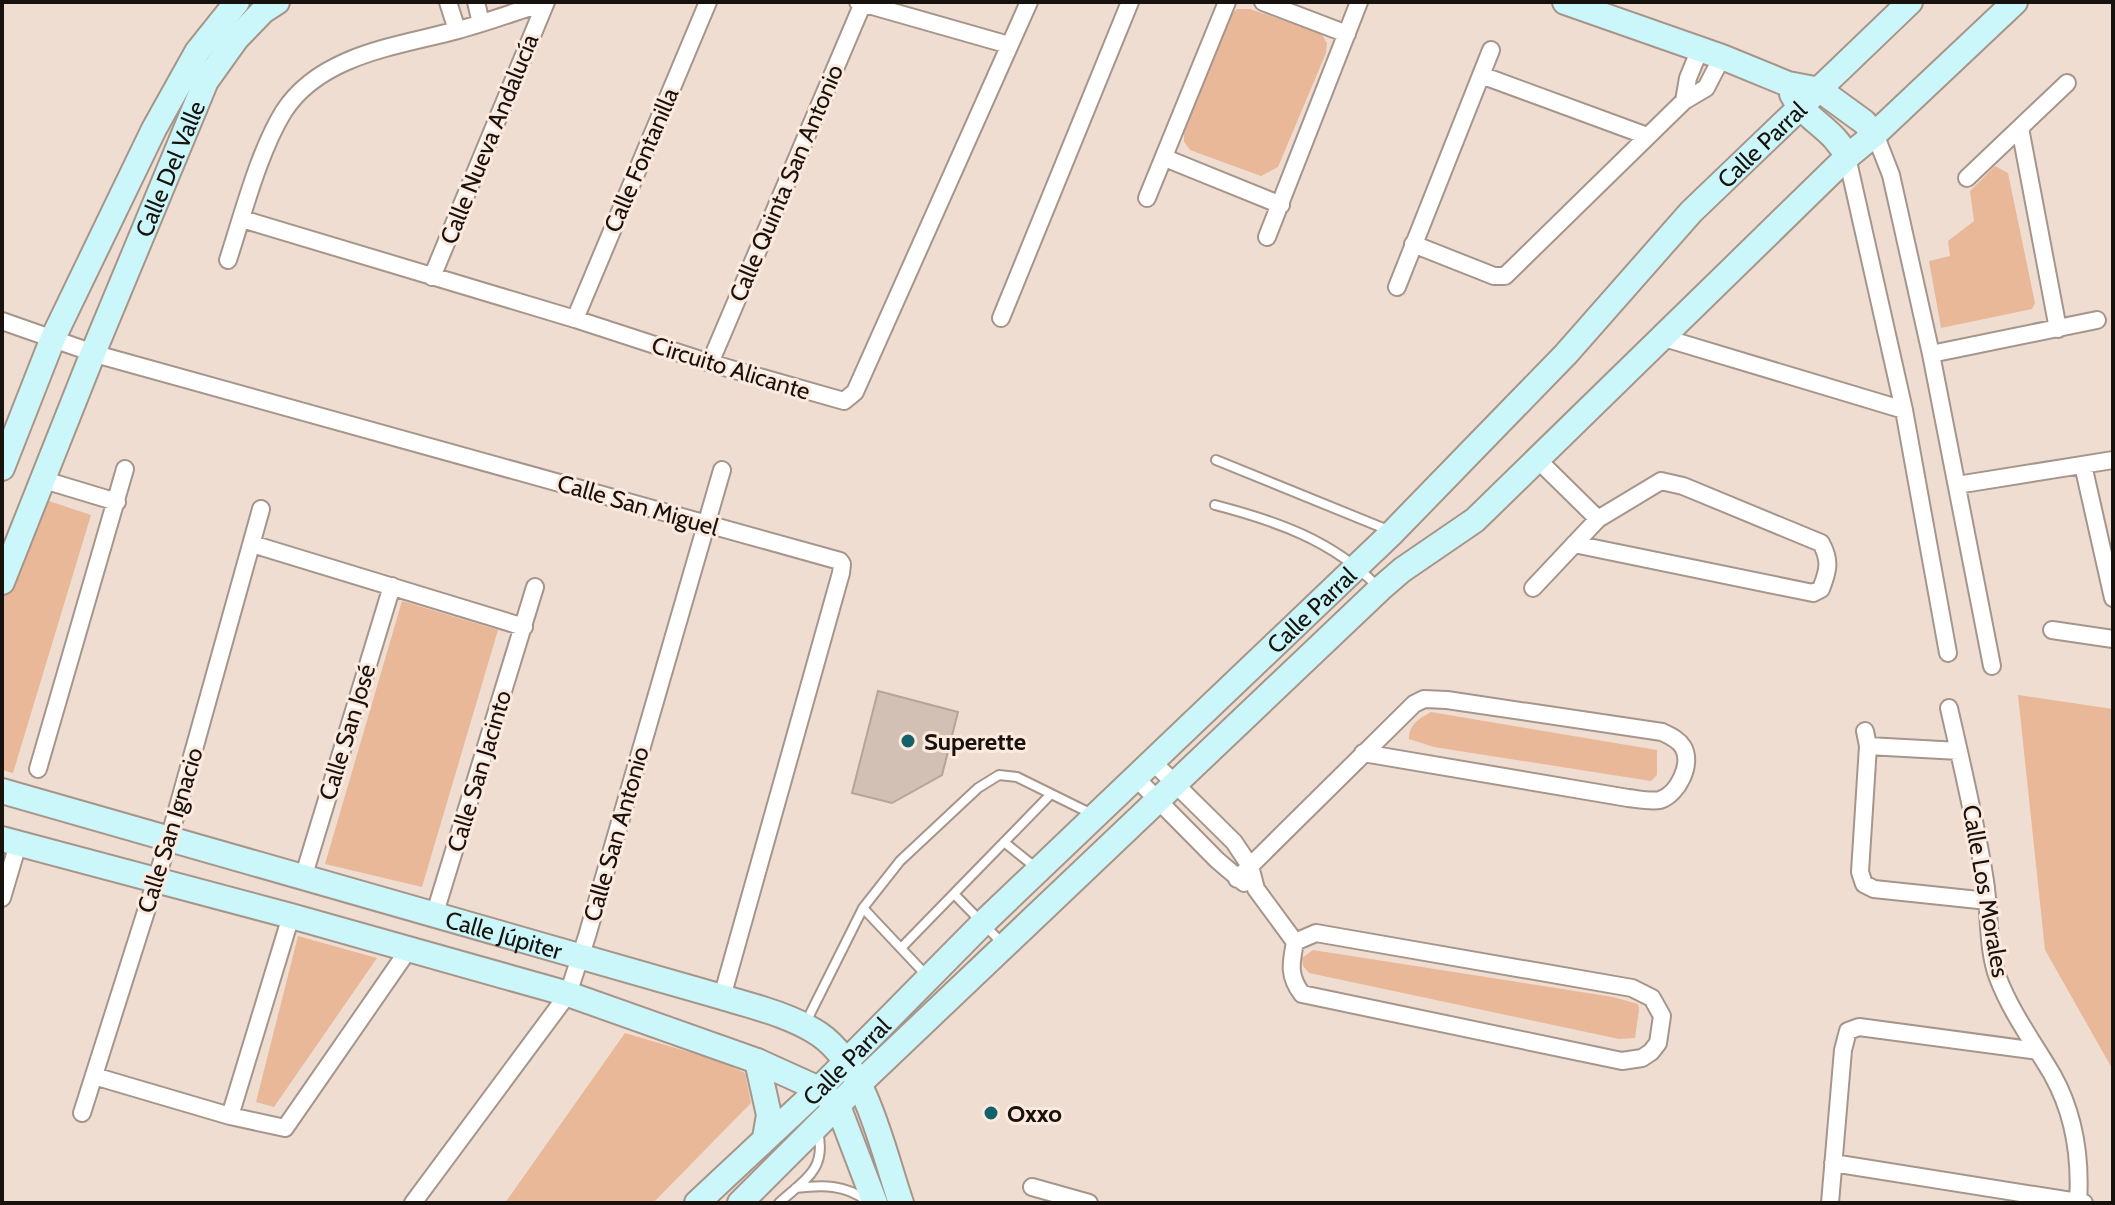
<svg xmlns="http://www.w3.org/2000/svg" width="2115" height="1205" viewBox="0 0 2115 1205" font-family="Cabin,sans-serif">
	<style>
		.green { fill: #e9b899 }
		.building { fill: #d2c0b5; stroke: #b6a499; stroke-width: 2 }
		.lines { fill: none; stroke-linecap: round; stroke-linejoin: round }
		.lane-casing { stroke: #a6958a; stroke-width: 12 }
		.street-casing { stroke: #a6958a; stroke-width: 20 }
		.secondary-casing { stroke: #a6958a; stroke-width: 28 }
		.lane { stroke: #fff; stroke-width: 8 }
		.street { stroke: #fff; stroke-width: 16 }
		.secondary { stroke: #ccf7fa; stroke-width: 24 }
		.poi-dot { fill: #136269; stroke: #fdeade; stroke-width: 3 }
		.labels { text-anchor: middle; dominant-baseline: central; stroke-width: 6; stroke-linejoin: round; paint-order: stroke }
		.street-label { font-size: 24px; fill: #18120e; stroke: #fdeade }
		.poi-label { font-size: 24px; font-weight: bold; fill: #18120e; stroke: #fdeade; text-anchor: start }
	</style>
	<rect width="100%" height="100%" fill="#f0ddd1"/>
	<path class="green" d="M1237 9H1250L1321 33 1327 43 1326 53 1278 167 1261 176 1190 150 1184 142V132L1229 16Z
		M1995 166 2008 173 2035 303 2032 309 1941 328 1929 261 1950 256 1948 241 1974 221 1970 191Z
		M43 499 91 515 13 773 2 770V601Z
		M402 601 498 630 422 887 325 864Z
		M2018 695 2113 709V1070L2045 950Z
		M1431 712 1657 750V775L1651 781 1434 747 1409 739C1409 724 1419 719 1431 712Z
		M298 936 377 958 274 1107 256 1102Z
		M1313 950 1613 997 1638 1004 1639 1010 1635 1038 1619 1039 1309 973 1303 966 1302 958Z
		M625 1033 716 1060 745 1073 751 1103 653 1203H505Z"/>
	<path class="building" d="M878 691 958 712 942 775 892 803 852 793Z"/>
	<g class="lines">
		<defs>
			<path id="lane" d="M1216 460 1388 530
				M1215 505C1276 521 1332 540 1377 586
				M1004 842 1035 867
				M954 894 1004 945
				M863 908 927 976
				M902 947 1051 794
				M806 1022 863 908 900 861 978 788 999 775 1017 777 1094 815
				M796 1188C822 1185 845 1184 867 1201
				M779 1203C804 1180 827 1170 818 1132"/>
			<path id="street" d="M448 2 457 30
				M476 2 481 23
				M858 2 1009 45
				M1263 2 1347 34
				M1481 75 1647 136
				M1684 101 1688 78 1700 49
				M2020 128 2058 329
				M1875 134 1891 175 1931 354 1992 666
				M1847 157 1904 410 1948 653
				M1165 158 1281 205
				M1967 178 2067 83
				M1147 198 1227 2
				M242 219 575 319 710 363 844 401 855 392 1029 2
				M1267 237 1359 2
				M1413 244 1494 276H1505L1684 101 1706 88 1722 57
				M228 260C243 214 259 151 284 111 321 54 399 46 458 30 488 22 517 11 546 2
				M432 277 546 2
				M1397 287 1491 50
				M1001 318 1130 2
				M575 319 708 2
				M2 321 99 355 840 561 842 564 841 573 722 997
				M1661 337 1904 410
				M1931 354 2097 320
				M710 363 863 3
				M1537 459 1598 519
				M2083 465 2113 598
				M44 480 117 502
				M1957 485 2113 460
				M252 544 524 627
				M1533 588 1598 519 1661 481 1683 486 1821 543C1831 561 1828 571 1821 589L1813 593 1574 544
				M2052 630 2113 639
				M1949 708C1962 765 1976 823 1985 881 1990 912 1987 949 1998 978 2011 1012 2033 1042 2052 1074 2074 1113 2081 1158 2078 1203
				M1865 731 1868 746 1860 872 1864 884 1874 889 1988 901
				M1868 746 1959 751
				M1152 761 1234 842 1250 866 1256 889 1295 942
				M38 769 125 469
				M1135 777 1217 860 1244 883
				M303 878 392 586
				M1237 879 1414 704 1424 699 1447 700 1662 732C1670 736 1678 739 1683 747 1693 764 1678 794 1660 800 1651 802 1637 799 1628 798L1363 753
				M2 898 18 844
				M434 916 535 587
				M1316 933 1632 988 1652 998 1662 1016 1658 1043 1651 1052 1642 1058 1622 1061 1302 994C1288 976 1291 963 1295 942Z
				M94 1076 230 1116 285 1128 409 949
				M82 1113 169 839 261 509
				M230 1116 291 916
				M1833 1163 2084 1203
				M1032 1187 1089 1203
				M413 1203 568 994 587 936 722 470
				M1830 1203 1843 1050 1848 1031 1859 1027 2038 1051"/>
			<g id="secondary">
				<path d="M1565 2 1722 57 1788 84 1820 90 1864 122 1875 134"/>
				<path d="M1792 94C1806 121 1834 128 1847 157"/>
				<path d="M2 468 53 338 154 129 197 52 237 2"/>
				<path id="s1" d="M2 582 93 353 206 81 236 39 263 11 277 2"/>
				<path id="s2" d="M2 791 722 997C755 1007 790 1015 819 1034 866 1066 883 1151 901 1203"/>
				<path d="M2 839 291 916 568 994 757 1061 819 1089 838 1106 875 1203"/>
				<path d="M757 1061 769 1115 765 1138"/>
				<path id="s3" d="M697 1203 819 1089 983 923 1393 532 1566 354 1691 212 1910 2"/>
				<path d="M740 1203 859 1084 1380 589 1402 570 1475 520 1847 157 1875 134 2015 2"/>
			</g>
		</defs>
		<use href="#lane" class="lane-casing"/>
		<use href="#street" class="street-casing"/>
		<use href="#secondary" class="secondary-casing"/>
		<use href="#lane" class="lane"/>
		<use href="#street" class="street"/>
		<use href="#secondary" class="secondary"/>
	</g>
	<g class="poi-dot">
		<circle cx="908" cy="741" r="8"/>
		<circle cx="991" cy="1113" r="8"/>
	</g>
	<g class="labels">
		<g class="street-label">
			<text transform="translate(489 139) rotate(-68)">Calle Nueva Andalucía</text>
			<text stroke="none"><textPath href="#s3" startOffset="1502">Calle Parral</textPath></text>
			<text transform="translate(641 160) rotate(-67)">Calle Fontanilla</text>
			<text stroke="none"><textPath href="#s1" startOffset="446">Calle Del Valle</textPath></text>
			<text transform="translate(786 183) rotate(-67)">Calle Quinta San Antonio</text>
			<text transform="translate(731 368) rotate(17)">Circuito Alicante</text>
			<text transform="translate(638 505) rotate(16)">Calle San Miguel</text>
			<text stroke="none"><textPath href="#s3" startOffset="854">Calle Parral</textPath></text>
			<text transform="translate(347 732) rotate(-73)">Calle San José</text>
			<text transform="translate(479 771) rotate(-73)">Calle San Jacinto</text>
			<text transform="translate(170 830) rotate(-73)">Calle San Ignacio</text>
			<text transform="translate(616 834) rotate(-74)">Calle San Antonio</text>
			<text transform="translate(1986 891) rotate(80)">Calle Los Morales</text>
			<text stroke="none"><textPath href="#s2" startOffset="522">Calle Júpiter</textPath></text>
			<text stroke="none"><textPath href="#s3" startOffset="206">Calle Parral</textPath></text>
		</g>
		<g class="poi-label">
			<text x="924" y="741">Superette</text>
			<text x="1007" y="1113">Oxxo</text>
		</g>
	</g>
	<rect width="2115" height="1205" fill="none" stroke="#18120e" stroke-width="8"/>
</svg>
